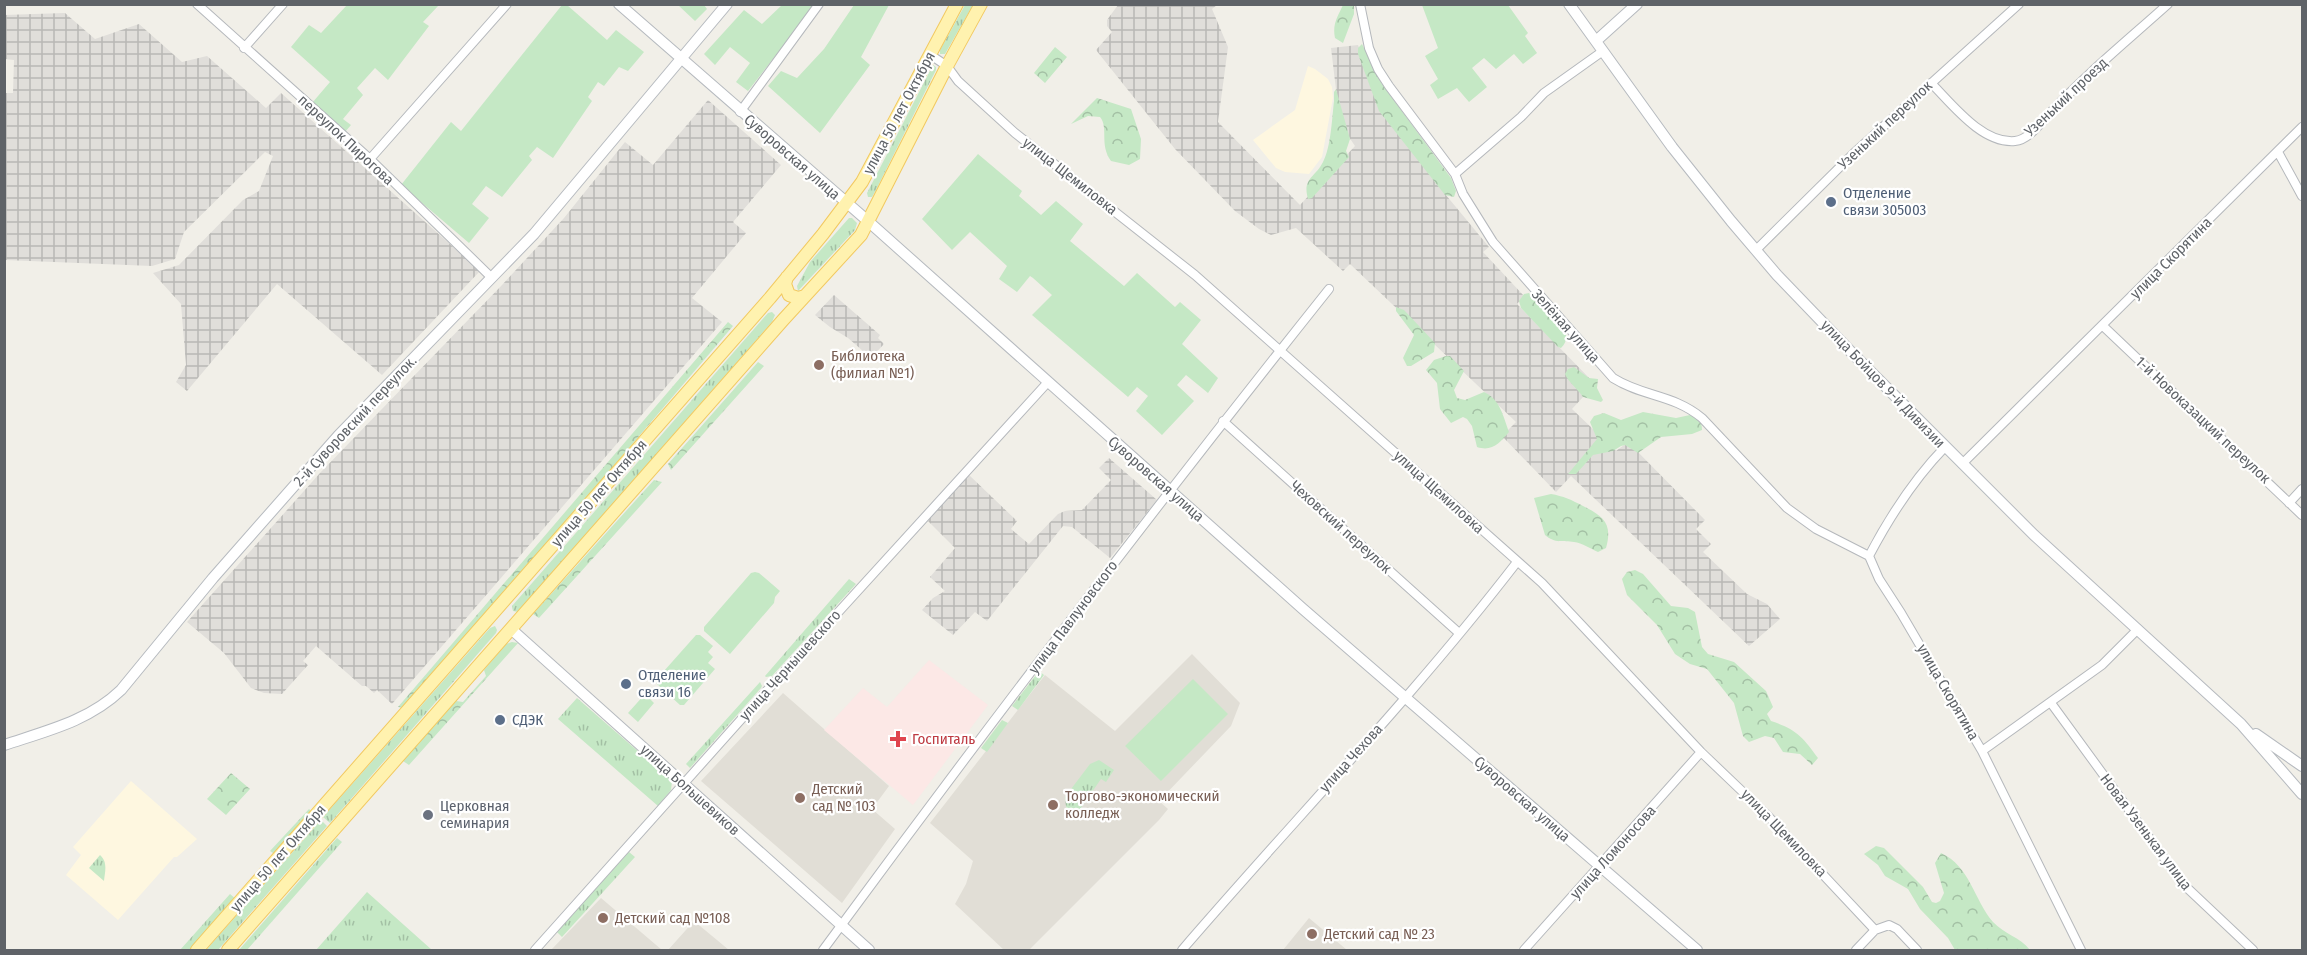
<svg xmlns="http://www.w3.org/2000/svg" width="2307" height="955" viewBox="0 0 2307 955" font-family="'Fira Sans Condensed',sans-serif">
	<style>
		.commercial { fill: #fef7e0 }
		.industrial { fill: url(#industrial-grid) }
		.education { fill: #e1ded6 }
		.medical { fill: #fce8e6 }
		.grass { fill: url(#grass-tufts) }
		.forest { fill: url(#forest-crowns) }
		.garden { fill: #c5e8c5 }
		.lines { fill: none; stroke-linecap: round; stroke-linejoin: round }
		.street-casing { stroke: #b5b8bc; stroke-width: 10 }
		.secondary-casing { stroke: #b6babf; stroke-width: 12 }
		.primary-casing { stroke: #f2c960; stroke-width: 14 }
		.street { stroke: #fff; stroke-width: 8 }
		.secondary { stroke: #fff; stroke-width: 10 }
		.primary { stroke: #fff2af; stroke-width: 12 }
		.service-dot { fill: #5c6f8a; stroke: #fff; stroke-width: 2 }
		.education-dot { fill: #8d6e63; stroke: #fff; stroke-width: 2 }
		.health-dot { fill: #e0444e; stroke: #fff; stroke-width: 2 }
		.worship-dot { fill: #6b7280; stroke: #fff; stroke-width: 2 }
		.labels { text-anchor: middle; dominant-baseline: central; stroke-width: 4.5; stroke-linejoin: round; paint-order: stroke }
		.street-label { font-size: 15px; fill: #5f6368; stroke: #fff }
		.service-label { font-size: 15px; fill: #4e5e75; stroke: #fff; text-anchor: start }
		.education-label { font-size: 15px; fill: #785e54; stroke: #fff; text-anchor: start }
		.health-label { font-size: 15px; fill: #be3a42; stroke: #fff; text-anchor: start }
		.worship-label { font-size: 15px; fill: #5b616d; stroke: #fff; text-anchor: start }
	</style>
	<defs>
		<pattern id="industrial-grid" width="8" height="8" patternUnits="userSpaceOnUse" patternTransform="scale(1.5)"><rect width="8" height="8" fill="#e0deda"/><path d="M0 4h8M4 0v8" fill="none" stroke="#b9b8b5"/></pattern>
		<pattern id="grass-tufts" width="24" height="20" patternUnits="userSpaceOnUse" patternTransform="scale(1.5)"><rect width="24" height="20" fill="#c5e8c5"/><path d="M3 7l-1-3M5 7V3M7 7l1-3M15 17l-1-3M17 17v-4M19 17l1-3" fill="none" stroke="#a3c0a4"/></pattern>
		<pattern id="forest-crowns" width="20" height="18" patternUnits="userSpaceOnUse" patternTransform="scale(1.5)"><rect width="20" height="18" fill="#c5e8c5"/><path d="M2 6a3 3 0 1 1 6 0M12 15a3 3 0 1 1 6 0" fill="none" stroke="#a3c0a4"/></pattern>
	</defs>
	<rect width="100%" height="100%" fill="#f1efe8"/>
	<path class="commercial" d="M1308 66 1315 69 1328 79 1332 87 1333 98 1322 157 1309 174 1285 172 1276 168 1253 140 1295 110Z
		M131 781 197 839 177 857H174L118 920 66 875 81 855 73 847Z"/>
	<path class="industrial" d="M1118 5H1217L1212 9 1228 47 1218 122 1300 205 1355 146 1345 131 1338 106 1331 48 1358 45 1383 112 1436 183 1489 247 1483 252 1524 296 1517 304 1595 384 1572 409 1616 451 1628 442 1705 520 1696 529 1711 544 1703 552 1747 594 1767 604 1780 619 1749 646 1571 476 1556 492 1502 436 1516 422 1350 264 1343 271 1296 228 1271 235 1259 229 1235 211 1175 149 1096 50 1112 32 1107 26V20Z
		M65 13 95 39 139 24 182 62 207 56 266 108 281 93 480 271 382 375 277 284 187 391 176 382 186 365 181 304 153 273 179 265 243 200 259 191 273 156 265 152 184 232 175 259 152 266 5 260 4 93H13L14 60 5 59 4 15Z
		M708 100 781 165 733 222 746 233 692 298 722 322 392 704 377 690 374 693 366 686H362L316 646 303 661 308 665 282 694 264 693 251 688 224 653 187 622 320 473 502 285 564 218 625 142 653 165Z
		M834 295 880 335 878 338 884 344 871 358 848 338 830 327 815 315Z
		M1109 458 1157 500 1110 558 1072 527 1063 526 987 621 975 612 953 635 922 610 933 598 945 591 930 577 955 548 927 520 968 474 1017 521 1011 529 1029 544 1058 514 1065 511 1082 510 1111 480 1099 468Z"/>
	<path class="education" d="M1192 654 1240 703 1231 726 1159 801 1168 809 1159 820 1029 950H1004L955 904 966 884 973 861 930 823 1045 675 1115 731Z
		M783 693 889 786 872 809 895 829 842 903 701 781Z
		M601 898 662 950H551Z
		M1309 918 1347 950H1283Z
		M694 921 729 950H668Z"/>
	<path class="medical" d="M929 660 988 705 913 805 824 730 863 688 887 707Z"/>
	<path class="grass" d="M965 5H973L945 54H940V50Z
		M933 65 936 67V70L876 190 872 197H868L867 193Z
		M849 218H852L857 223 855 230 798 291 797 286 810 262Z
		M772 312 775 315 772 322 518 612 513 611 512 606 768 313Z
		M849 579 856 584 772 676 766 677 765 676Z
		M495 626 497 630 496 633 330 823 323 817 490 628Z
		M1039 671 1044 675 1018 710 1012 706Z
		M760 682 762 686 761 688 690 768 686 764Z
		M577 698 672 781 671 790 658 806 558 719Z
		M1002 720 1008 723 987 752 981 748Z
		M1099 760 1114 770 1106 782 1101 779 1076 815 1066 807 1065 797 1090 764Z
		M309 809 313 813 276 855 270 851Z
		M321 820 327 826 218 950H206Z
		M337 838 342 842 247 950H239Z
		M629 852 635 857 562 937 556 931Z
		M100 855C108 862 105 871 104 881L89 868Z
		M367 892 432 950H316Z
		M230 894 237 900 192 950H180Z"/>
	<path class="forest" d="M1343 5H1354V14L1343 43 1335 38C1332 24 1338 16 1343 5Z
		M1362 44 1382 84 1451 178 1456 191 1454 197 1445 195 1379 111 1358 54V48Z
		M1055 47 1067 57 1045 83 1034 73Z
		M1336 89 1350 139 1346 151 1349 157 1312 198 1308 199C1302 178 1315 178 1323 162 1331 147 1332 118 1334 101V92Z
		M1097 98 1131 109 1141 139 1140 159 1129 165 1111 161C1099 144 1109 128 1100 117L1088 116 1071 124Z
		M1529 293 1565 329C1567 337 1567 342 1561 348L1558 347 1521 308 1519 301 1524 294Z
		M1396 307 1404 310 1435 343 1434 352 1411 366H1407L1403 358 1414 335 1396 311Z
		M728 322 733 326 407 708 398 707Z
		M1446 356H1450L1464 371 1454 390 1457 398 1465 400 1484 392C1500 399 1503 416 1509 432 1500 443 1492 452 1477 447L1472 426 1467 419 1463 417 1451 423 1440 409 1437 383 1426 370 1434 360Z
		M758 362 764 366 671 470 668 464Z
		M1574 367 1589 378 1598 379 1597 388 1603 400 1601 402 1583 397C1577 388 1569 383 1565 374L1568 369Z
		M1643 412 1676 418 1690 415C1698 419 1702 420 1702 430L1692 434 1661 437 1638 453 1625 445 1621 446 1613 451 1593 455 1576 474H1568L1597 439 1590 422 1594 416 1604 413 1621 420Z
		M654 480 662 482 539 618 533 614Z
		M1551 494C1563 496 1572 500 1583 506 1603 516 1613 523 1606 548L1598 552C1591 549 1582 543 1574 542 1563 540 1555 544 1545 535L1534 498Z
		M1635 570 1643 574 1671 606 1688 608 1695 612 1702 647 1708 654 1734 662 1766 691 1773 707 1767 714 1771 721C1796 729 1803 737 1818 758L1812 765 1800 754 1783 752 1774 738 1765 736 1749 742 1743 736 1734 703 1707 669 1690 664 1675 654 1657 625 1627 595 1622 579 1627 572Z
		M512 642 518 643 409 765 403 761 456 701 463 702 486 676 484 670 506 644Z
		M231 773 250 789 226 815 207 799Z
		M1876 846 1884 848 1923 887 1932 902 1936 903 1940 901 1944 893 1935 863 1941 853C1970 866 1974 900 1993 922 2004 934 2020 937 2030 950H1955L1948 938 1920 909 1908 889 1885 876 1878 865 1864 854Z"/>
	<path class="garden" d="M347 5H439L423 22 429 26 388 80 375 68 357 88 363 95 343 119 351 125 345 132 312 103 330 82 291 47 309 25 321 33Z
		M562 5H567L607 40 616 30 644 52 628 71 619 67 604 86 598 82 588 97 592 101 553 158 537 147 529 156 532 160 502 197 486 186 472 204 489 218 469 243 401 185 451 122 461 131Z
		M678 5H704L707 9 695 21Z
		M782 5H815L748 91 736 82 750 63 730 47 715 65 704 54 744 10 762 24Z
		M854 5H889L861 57 870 65 820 133 768 86 781 71 797 78 824 49Z
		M1422 5H1508L1528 33 1525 36 1537 53 1523 64 1514 54 1496 69 1484 58 1472 68 1487 87 1469 102 1457 88 1438 99 1430 85 1438 79 1425 56 1438 48Z
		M978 154 1022 191 1019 196 1041 215 1056 201 1083 224 1070 241 1124 286 1137 273 1175 307 1180 302 1201 320 1182 344 1218 378 1208 393 1186 375 1177 385 1194 401 1162 435 1136 411 1148 396 1137 387 1128 397 1032 315 1052 295 1033 278 1030 276 1017 292 999 279 1007 266 970 232 952 250 922 219Z
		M755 572 759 573 780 591 775 597 774 603 730 654 704 631V627L751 573Z
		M696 635H700L713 646 708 652 713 657 708 663 715 669 684 705H680L657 684 656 680Z
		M1193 679 1228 714 1161 781 1125 746Z
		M645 694 654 703 638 722 628 713Z"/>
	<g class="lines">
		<defs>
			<path id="street" d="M197 4 370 159 492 278
				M1360 4 1369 48 1378 69 1389 86 1455 174 1463 194 1493 242 1613 378C1643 397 1673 394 1702 418L1787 508 1816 529 1869 556
				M244 48 283 4
				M929 54 947 66 958 81 1015 133 1195 275 1542 583 1701 752 1767 815 1875 930
				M1931 83C1952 104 1982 144 2015 141 2029 140 2041 122 2050 113 2086 74 2128 40 2168 4
				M740 112 819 4
				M2278 152 2302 196
				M370 159 507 4
				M1455 174 1521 117 1544 93 1603 51
				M1756 250 1854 153 2019 4
				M2103 326 2302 515
				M1223 421 1459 633
				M1945 447C1913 480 1890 516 1869 556L1879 579 1901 613 1982 751 2081 950
				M1962 464 2302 127
				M2289 503 2302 489
				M2051 703 2183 884 2253 950
				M1982 751 2102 665 2138 629
				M535 950 771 686 1048 382
				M823 950C987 727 1156 506 1329 289
				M1182 950C1293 821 1413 697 1517 562
				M1524 950 1701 752
				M1856 950 1875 930 1889 925 1897 929 1917 950"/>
			<path id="secondary" d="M619 4 869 222 1303 609 1697 950
				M1569 4 1672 147 1731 221 1777 275 1853 354 2034 535 2241 724 2302 794
				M1596 41 1637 4
				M511 629 869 950
				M2256 734 2302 766
				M4 745C46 731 89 721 121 690L213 578 338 436 534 234 727 4"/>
			<path id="primary" d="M787 277 785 284 789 295 798 298 805 296
				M197 950 770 298 823 234 862 182 957 4
				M228 950 783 320 861 235 947 66 981 4"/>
		</defs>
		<use href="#street" class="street-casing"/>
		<use href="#secondary" class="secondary-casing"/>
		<use href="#primary" class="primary-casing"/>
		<use href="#street" class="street"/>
		<use href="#secondary" class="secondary"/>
		<use href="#primary" class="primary"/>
	</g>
	<g class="service-dot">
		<circle cx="1831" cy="202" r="6"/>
		<circle cx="626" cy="684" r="6"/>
		<circle cx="500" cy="720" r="6"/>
	</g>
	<g class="education-dot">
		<circle cx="819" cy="365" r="6"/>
		<circle cx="800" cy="798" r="6"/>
		<circle cx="1053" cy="805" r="6"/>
		<circle cx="603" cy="918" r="6"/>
		<circle cx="1312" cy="934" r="6"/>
	</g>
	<path class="health-dot" d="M895 730h6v6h6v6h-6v6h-6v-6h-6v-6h6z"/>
	<circle class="worship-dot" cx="428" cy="815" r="6"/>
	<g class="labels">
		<g class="street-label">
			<text transform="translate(2066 97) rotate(-43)">Узенький проезд</text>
			<text transform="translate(899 113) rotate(-62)">улица 50 лет Октября</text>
			<text transform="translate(1885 125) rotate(-43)">Узенький переулок</text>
			<text transform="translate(346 140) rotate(43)">переулок Пирогова</text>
			<text transform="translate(792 157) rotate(41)">Суворовская улица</text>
			<text transform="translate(1070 176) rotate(38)">улица Щемиловка</text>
			<text transform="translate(2171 258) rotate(-45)">улица Скорятина</text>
			<text transform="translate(1566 326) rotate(48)">Зелёная улица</text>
			<text transform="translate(1883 384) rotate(46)">улица Бойцов 9-й Дивизии</text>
			<text transform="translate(2203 420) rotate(43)">1-й Новоказацкий переулок</text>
			<text transform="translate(355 421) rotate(-47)">2-й Суворовский переулок.</text>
			<text transform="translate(1156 479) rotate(41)">Суворовская улица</text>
			<text transform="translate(1439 492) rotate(42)">улица Щемиловка</text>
			<text transform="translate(599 493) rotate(-49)">улица 50 лет Октября</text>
			<text transform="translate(1341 527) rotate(42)">Чеховский переулок</text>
			<text transform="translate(1073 617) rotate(-53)">улица Павлуновского</text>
			<text transform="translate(790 665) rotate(-48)">улица Чернышевского</text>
			<text transform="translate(1948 692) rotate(60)">улица Скорятина</text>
			<text transform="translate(1351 758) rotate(-48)">улица Чехова</text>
			<text transform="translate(690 790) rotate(42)">улица Большевиков</text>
			<text transform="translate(1522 799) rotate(41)">Суворовская улица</text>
			<text transform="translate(2146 832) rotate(53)">Новая Узенькая улица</text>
			<text transform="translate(1784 833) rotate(46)">улица Щемиловка</text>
			<text transform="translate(1613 852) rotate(-48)">улица Ломоносова</text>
			<text transform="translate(278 858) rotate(-49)">улица 50 лет Октября</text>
		</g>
		<g class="service-label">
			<text x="1843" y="193">Отделение<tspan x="1843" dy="17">связи 305003</tspan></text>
			<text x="638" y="675">Отделение<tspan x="638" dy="17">связи 16</tspan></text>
			<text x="512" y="720">СДЭК</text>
		</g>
		<g class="education-label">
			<text x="831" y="356">Библиотека<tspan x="831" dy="17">(филиал №1)</tspan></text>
			<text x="812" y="789">Детский<tspan x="812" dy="17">сад № 103</tspan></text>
			<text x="1065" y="796">Торгово-экономический<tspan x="1065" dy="17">колледж</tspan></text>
			<text x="615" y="918">Детский сад №108</text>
			<text x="1324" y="934">Детский сад № 23</text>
		</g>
		<g class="health-label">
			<text x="912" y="739">Госпиталь</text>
		</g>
		<g class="worship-label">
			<text x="440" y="806">Церковная<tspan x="440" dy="17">семинария</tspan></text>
		</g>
	</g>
	<rect width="2307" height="955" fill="none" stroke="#5f6368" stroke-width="12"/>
</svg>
